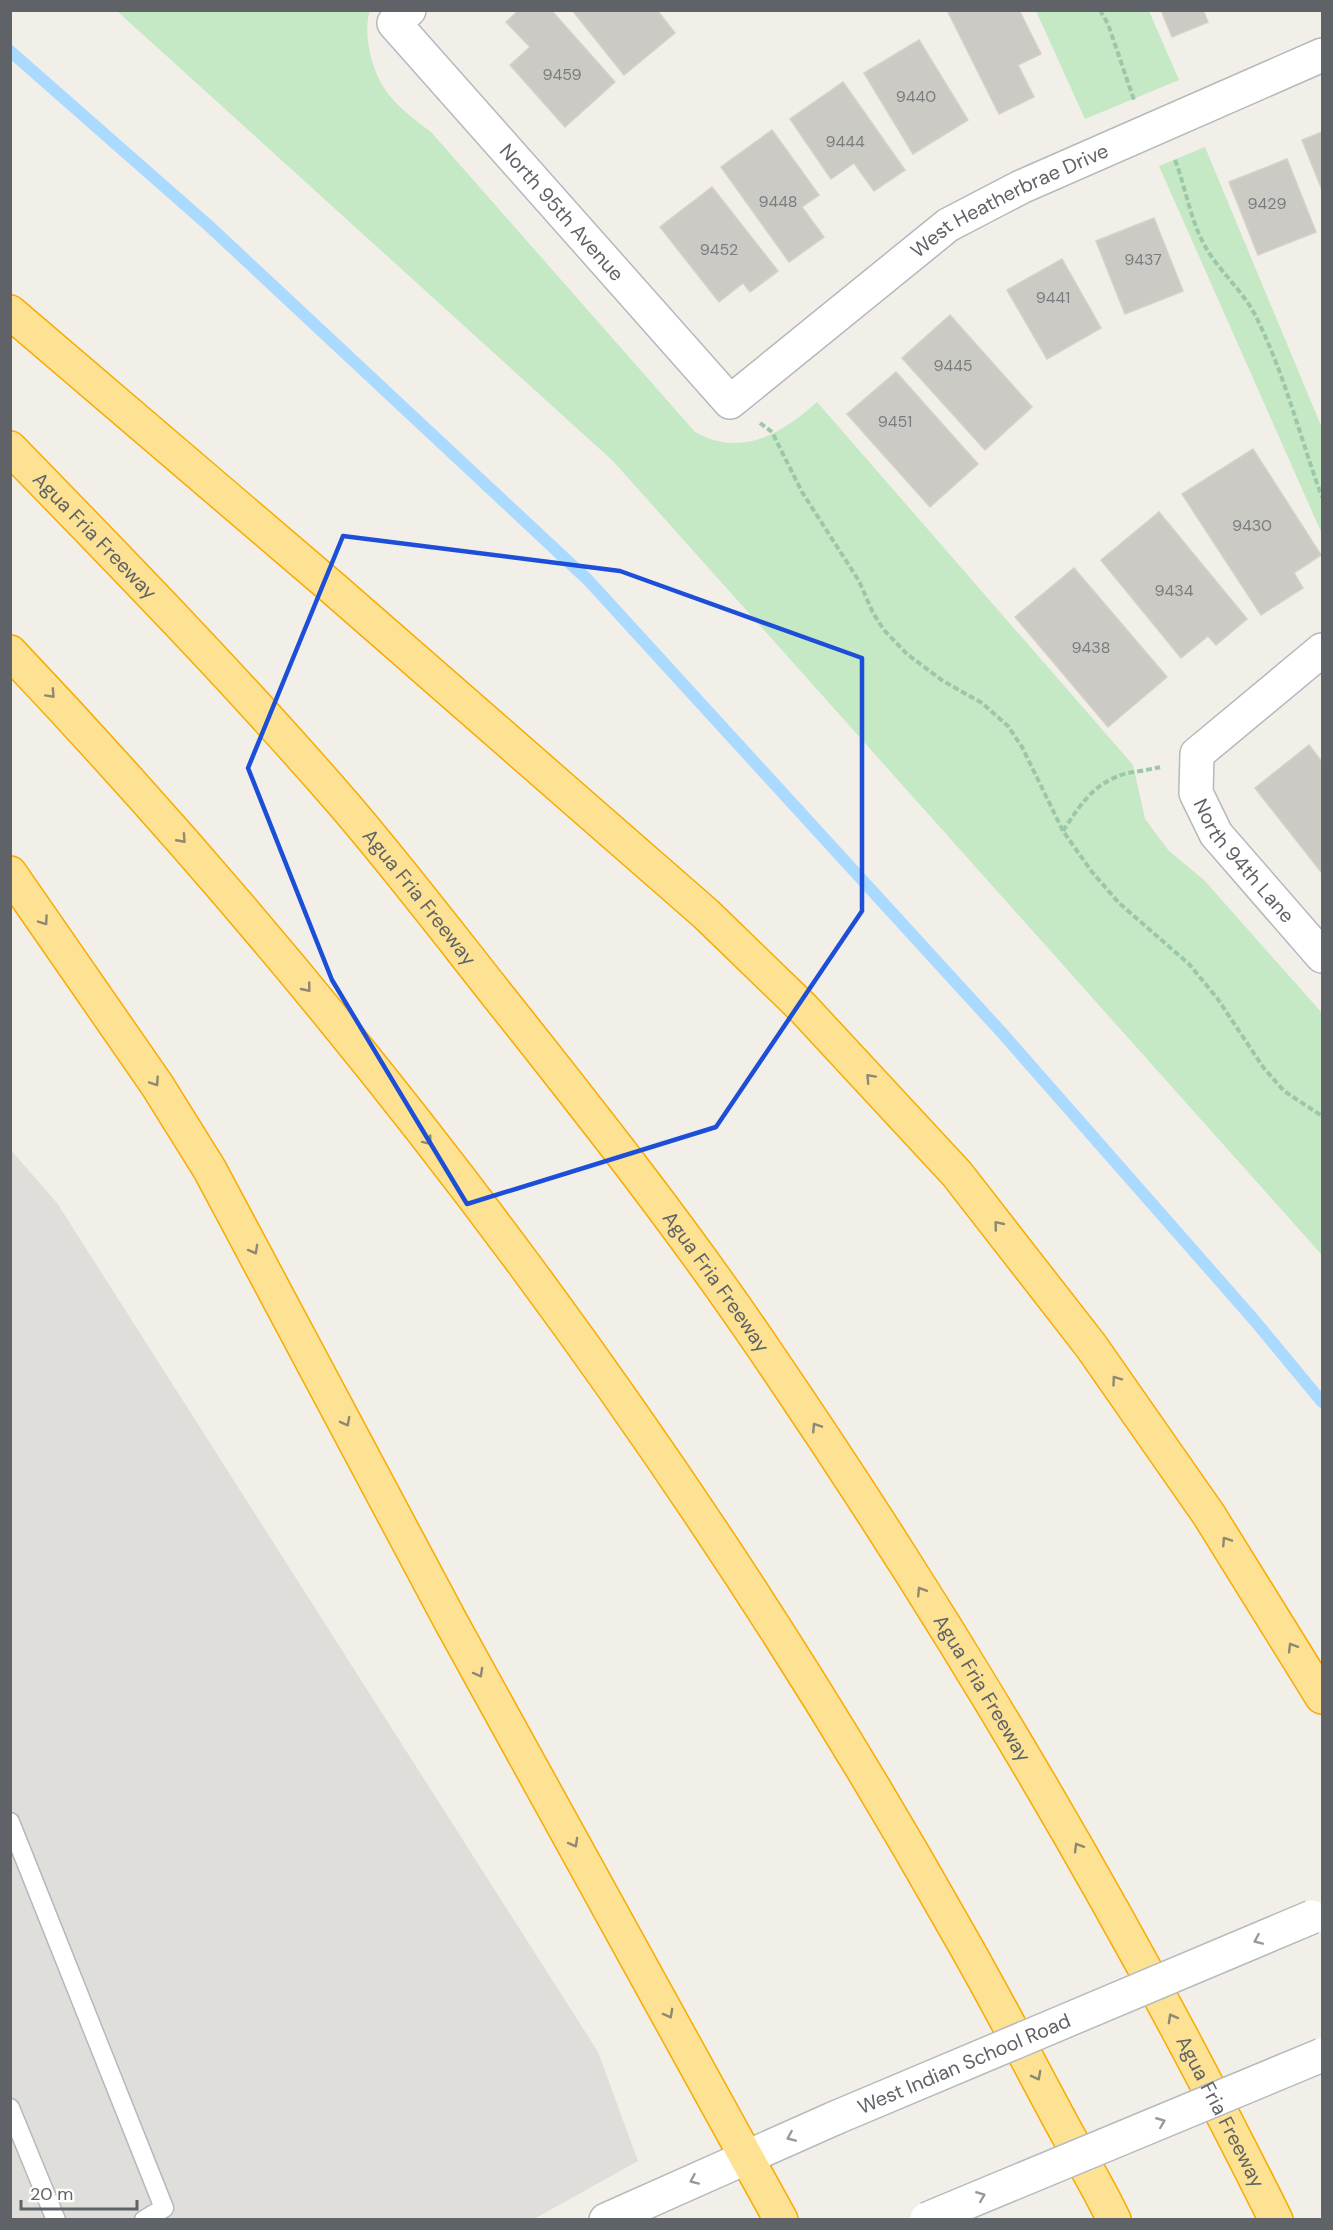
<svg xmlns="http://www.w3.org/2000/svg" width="1333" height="2230" viewBox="0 0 1333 2230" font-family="'DM Sans',sans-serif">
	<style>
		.industrial { fill: #e0deda }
		.green { fill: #c5e8c5 }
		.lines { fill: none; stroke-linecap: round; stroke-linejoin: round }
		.stream { stroke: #aadaff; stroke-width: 12 }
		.building { fill: #cccac5; stroke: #d6d1c6; stroke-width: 1.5 }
		.lane-casing { stroke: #b5b8bc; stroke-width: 21 }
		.street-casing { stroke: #b5b8bc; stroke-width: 36 }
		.secondary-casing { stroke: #b6babf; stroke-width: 36 }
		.highway-casing { stroke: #f9ab00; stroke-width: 36 }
		.path { stroke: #9cc7a9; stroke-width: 4; stroke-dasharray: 6 3; stroke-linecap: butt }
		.lane { stroke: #fff; stroke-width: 18 }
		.street { stroke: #fff; stroke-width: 33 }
		.secondary { stroke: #fff; stroke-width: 33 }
		.highway { stroke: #fde293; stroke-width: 33 }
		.secondary-bridge-casing { stroke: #b6babf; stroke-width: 36; stroke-linecap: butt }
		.secondary-bridge { stroke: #fff; stroke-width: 33 }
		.oneway { stroke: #8e8975 }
		.oneway2 { stroke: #979a9d }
		.marked { fill: none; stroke: #1d4ed8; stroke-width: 4.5; stroke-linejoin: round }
		.labels { text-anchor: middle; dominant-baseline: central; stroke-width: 6; stroke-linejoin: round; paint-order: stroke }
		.number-label { font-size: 16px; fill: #7a7d7f }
		.street-label { font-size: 20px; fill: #5f6368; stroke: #fff }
	</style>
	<rect width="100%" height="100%" fill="#f1efe8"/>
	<path class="industrial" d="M10 1149 57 1203 598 2052 638 2161 534 2219H11Z"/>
	<path class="green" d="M117 11H370C366 21 367 37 369 48 377 91 398 107 431 132L695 432C742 458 781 434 817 402L1133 765 1145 819 1169 851 1204 880 1322 1013V1255L613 461Z
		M1036 11H1149L1179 80 1085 119Z
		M1205 147 1322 428V534L1159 166Z"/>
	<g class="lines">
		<path class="stream" d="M10 51 208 225 588 580 1003 1034 1255 1321 1322 1402"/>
	</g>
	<path class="building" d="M519 10H551L615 82 565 127 510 65 530 47 506 22Z
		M572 10H657L675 33 624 75Z
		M951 10H1019L1041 54 1018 65 1034 97 999 114 948 12Z
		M1161 10H1203L1208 22 1172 37Z
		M919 40 968 120 913 154 864 73Z
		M843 82 905 170 874 191 854 163 831 179 790 119Z
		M772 130 819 195 802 207 824 237 789 262 721 167Z
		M1322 132V190L1302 140Z
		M1287 159 1316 232 1258 255 1229 182Z
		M712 187 778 271 750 292 743 283 719 302 660 227Z
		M1154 218 1183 291 1125 314 1096 241Z
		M1062 259 1101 328 1047 359 1007 290Z
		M950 315 1032 407 985 450 902 358Z
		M896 372 978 464 930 507 847 414Z
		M1253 449 1321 555 1294 573 1303 588 1261 615 1182 494Z
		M1159 512 1247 619 1216 645 1208 636 1181 658 1101 560Z
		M1074 568 1167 677 1108 727 1015 617Z
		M1309 745 1322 762V873L1255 788Z"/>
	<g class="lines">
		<defs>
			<path id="lane" d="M10 1822 164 2208 144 2220
				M10 2108 56 2220"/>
			<g id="street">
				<path id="s1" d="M409 10 394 23 730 402 948 225 1021 187 1322 55"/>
				<path id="s2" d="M1322 650 1197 754 1196 793 1216 834 1322 956"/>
			</g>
			<path id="secondary" d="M606 2220 835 2118"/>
			<g id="highway">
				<path d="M10 312 334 589 706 914 803 1008 957 1174 1091 1346 1209 1515 1322 1697"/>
				<path id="s3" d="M10 448C123 564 235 679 341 801 398 867 452 938 506 1006 595 1118 684 1231 764 1349 954 1627 1126 1918 1276 2220"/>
				<path d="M10 652C375 1037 697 1469 957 1931 994 1995 1028 2061 1063 2126 1080 2157 1099 2188 1114 2220"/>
				<path d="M10 873 157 1085 210 1170 451 1622 781 2220"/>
			</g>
		</defs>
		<use href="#lane" class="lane-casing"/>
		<use href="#street" class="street-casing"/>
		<use href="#secondary" class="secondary-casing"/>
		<use href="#highway" class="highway-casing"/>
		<path class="path" d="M1100 10 1108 24 1134 100
			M1175 160C1186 188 1190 220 1205 246 1220 273 1245 292 1258 321 1286 378 1300 438 1322 497
			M760 423 772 432 802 492 859 581 873 613 884 630 907 654 943 681 982 703 1008 726 1022 747 1063 831 1092 872 1119 903 1189 964 1217 998 1263 1067 1284 1091 1322 1116
			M1063 831C1080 805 1095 781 1128 773 1138 771 1149 770 1160 767"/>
		<use href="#lane" class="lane"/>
		<use href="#street" class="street"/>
		<use href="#secondary" class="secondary"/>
		<use href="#highway" class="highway"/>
		<defs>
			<g id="secondary-bridge">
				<path id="s4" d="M835 2118 1312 1917"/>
				<path d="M927 2219 1322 2055"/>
			</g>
		</defs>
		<use href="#secondary-bridge" class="secondary-bridge-casing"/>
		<use href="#secondary-bridge" class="secondary-bridge"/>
	</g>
	<defs><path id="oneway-chevron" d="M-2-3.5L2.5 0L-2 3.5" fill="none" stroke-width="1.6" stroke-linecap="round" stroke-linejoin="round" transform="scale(1.5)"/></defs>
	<g class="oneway">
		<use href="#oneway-chevron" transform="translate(51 694) rotate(47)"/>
		<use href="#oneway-chevron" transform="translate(182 839) rotate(48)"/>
		<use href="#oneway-chevron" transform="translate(44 921) rotate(55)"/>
		<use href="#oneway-chevron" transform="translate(307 988) rotate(51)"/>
		<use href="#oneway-chevron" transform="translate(870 1078) rotate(-133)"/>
		<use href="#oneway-chevron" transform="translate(155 1082) rotate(56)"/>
		<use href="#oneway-chevron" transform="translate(428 1141) rotate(52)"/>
		<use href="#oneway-chevron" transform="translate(998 1225) rotate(-129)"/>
		<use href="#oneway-chevron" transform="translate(254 1250) rotate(61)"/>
		<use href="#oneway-chevron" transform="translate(1116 1380) rotate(-126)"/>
		<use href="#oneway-chevron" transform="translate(346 1422) rotate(62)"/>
		<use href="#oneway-chevron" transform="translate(816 1427) rotate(-123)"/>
		<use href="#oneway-chevron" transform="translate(1226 1541) rotate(-123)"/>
		<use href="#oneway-chevron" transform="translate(921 1591) rotate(-122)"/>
		<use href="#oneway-chevron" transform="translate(1292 1647) rotate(-121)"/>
		<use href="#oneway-chevron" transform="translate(479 1673) rotate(61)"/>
		<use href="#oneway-chevron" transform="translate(574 1843) rotate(61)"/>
		<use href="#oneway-chevron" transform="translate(1078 1847) rotate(-121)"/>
		<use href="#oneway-chevron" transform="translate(669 2014) rotate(61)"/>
		<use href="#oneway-chevron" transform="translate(1172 2018) rotate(-119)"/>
		<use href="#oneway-chevron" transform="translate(1037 2076) rotate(62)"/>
	</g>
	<g class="oneway2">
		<use href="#oneway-chevron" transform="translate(1258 1940) rotate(157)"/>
		<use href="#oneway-chevron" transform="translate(1161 2122) rotate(-22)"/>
		<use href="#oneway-chevron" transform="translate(791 2137) rotate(157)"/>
		<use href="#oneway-chevron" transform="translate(694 2180) rotate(156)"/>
		<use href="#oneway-chevron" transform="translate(981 2196) rotate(-22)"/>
	</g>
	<path class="marked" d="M343 536 620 571 862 658V911L716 1127 467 1204 332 980 248 768Z"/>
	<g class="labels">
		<g class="number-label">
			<text x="562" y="74">9459</text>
			<text x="916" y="96">9440</text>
			<text x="845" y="141">9444</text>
			<text x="778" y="201">9448</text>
			<text x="1267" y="203">9429</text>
			<text x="719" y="249">9452</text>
			<text x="1143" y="259">9437</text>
			<text x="1053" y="297">9441</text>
			<text x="953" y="365">9445</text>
			<text x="895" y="421">9451</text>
			<text x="1252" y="525">9430</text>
			<text x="1174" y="590">9434</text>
			<text x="1091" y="647">9438</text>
		</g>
		<g class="street-label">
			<text stroke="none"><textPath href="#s1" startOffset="873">West Heatherbrae Drive</textPath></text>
			<text stroke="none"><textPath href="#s1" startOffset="273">North 95th Avenue</textPath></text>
			<text stroke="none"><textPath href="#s3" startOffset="122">Agua Fria Freeway</textPath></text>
			<text stroke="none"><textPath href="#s2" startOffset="285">North 94th Lane</textPath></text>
			<text stroke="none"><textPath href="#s3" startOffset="608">Agua Fria Freeway</textPath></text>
			<text stroke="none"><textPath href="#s3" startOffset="1094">Agua Fria Freeway</textPath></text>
			<text stroke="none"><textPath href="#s3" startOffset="1580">Agua Fria Freeway</textPath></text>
			<text stroke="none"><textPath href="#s4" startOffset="140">West Indian School Road</textPath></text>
			<text stroke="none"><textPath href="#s3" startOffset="2066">Agua Fria Freeway</textPath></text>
		</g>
	</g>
	<rect width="1333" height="2230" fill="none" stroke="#5f6368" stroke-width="24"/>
	<path d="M21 2200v9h116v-9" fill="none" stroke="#5f6368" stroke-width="3"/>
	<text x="30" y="2200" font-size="18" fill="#5f6368" stroke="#ffffff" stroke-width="4.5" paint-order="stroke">20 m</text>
</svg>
